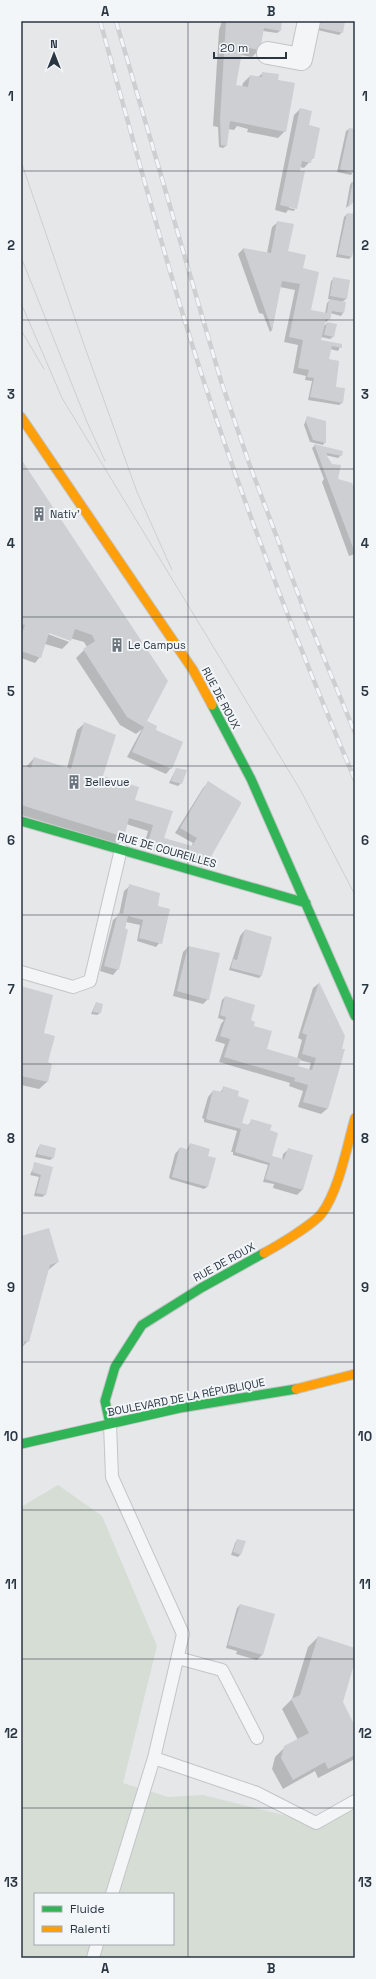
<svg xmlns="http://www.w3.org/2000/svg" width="376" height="1979" viewBox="0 0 376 1979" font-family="'Space Grotesk',sans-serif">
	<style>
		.green { fill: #d6ddd5; fill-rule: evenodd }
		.shadow { fill: #0003; fill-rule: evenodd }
		.building { fill: #cdcfd2 }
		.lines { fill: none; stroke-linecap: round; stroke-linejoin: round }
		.lane-casing { stroke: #c3c5c7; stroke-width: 14 }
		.street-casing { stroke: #c3c5c7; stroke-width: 24 }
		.fast-casing { stroke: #c3c5c7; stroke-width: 11 }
		.slow-casing { stroke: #c3c5c7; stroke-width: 11 }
		.lane { stroke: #f4f5f6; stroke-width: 12 }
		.street { stroke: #f4f5f6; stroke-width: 22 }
		.fast { stroke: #30b455; stroke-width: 9 }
		.slow { stroke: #ff9f0a; stroke-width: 9 }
		.tram { stroke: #cecfd1; stroke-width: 1 }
		.rail-casing { stroke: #cecfd1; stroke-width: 4.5 }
		.rail { stroke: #f3f6f8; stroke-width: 3; stroke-dasharray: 9; stroke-linecap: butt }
		.grid { fill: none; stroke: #2b3643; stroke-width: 1; stroke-opacity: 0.55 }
		.labels { text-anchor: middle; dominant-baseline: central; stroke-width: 4; stroke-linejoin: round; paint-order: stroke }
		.poi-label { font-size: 11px; fill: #2b3643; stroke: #f3f6f8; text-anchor: start }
		.street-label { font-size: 11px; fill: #2b3643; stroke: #f3f6f8 }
		.neatline { fill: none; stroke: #2b3643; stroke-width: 1.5 }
		.grid-label { font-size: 13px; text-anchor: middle; font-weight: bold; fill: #2b3643 }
	</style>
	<rect width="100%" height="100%" fill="#e5e7e9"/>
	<path class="green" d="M58 1485 102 1516 157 1646 123 1783 168 1797 203 1795 316 1823 355 1807V1958H21V1507ZM35 1894H173V1944H35Z"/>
	<path class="shadow" d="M222 21H281L280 31 277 33 263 31 259 50 252 57 241 55 235 86 242 87 243 83 250 76 258 77 263 73 277 81 285 131 278 138 247 132 248 129 237 126 234 130 228 129 226 146 223 148 219 147 218 127 213 126 219 30Z
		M344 21 342 32 339 35 313 29Z
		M300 109 308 126 313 158 304 168 300 167 296 208 290 206 289 208 295 209 294 211 288 210 286 213 275 210 294 115Z
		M349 129 355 130V165L353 172 351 175 337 172 346 131Z
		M352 182 355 185V200L346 208 350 185Z
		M347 214 355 215V238L351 257 349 259 336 257 344 217Z
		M278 222 287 252 301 272 310 311 325 314 327 303 331 299H328L331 281 334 278 348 281 346 299 342 302 345 303 343 313 341 316 330 313 329 319 326 322H324L323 327 327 323 333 337 330 339 321 337 320 341 341 345 338 351 330 349 328 360 335 388 342 403 339 405 308 400 312 381 305 380 306 376 293 373 298 345 284 342 295 290 280 287 272 330 270 332 263 314 259 313 238 254 243 249 267 253 272 227Z
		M307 417 325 442 323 445 310 442 304 425Z
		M315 445 341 455 338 458 325 455 336 479 355 493V554L349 556 322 482 324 479 312 448Z
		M21 460 146 722 154 730 171 768 166 774 127 757 142 729 136 734 120 725 76 658 87 647 84 642 48 632V634L69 642 62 649 45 644 40 657 35 663 21 658Z
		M85 723 102 777 133 804 171 811 162 838 191 847 193 843 175 833 203 788 208 783 207 861 202 867 184 857 157 848 155 851 143 848 148 831 126 824 123 836 115 843 21 815V766L26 767 34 758 67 768 77 730Z
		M176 769 181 783 178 786 169 783Z
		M130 886 157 907 161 941 156 947 137 941 140 925 126 922 118 969 113 975 100 971 113 920 119 915 124 891Z
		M245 930 261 976 259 978 229 970 240 936Z
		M188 947 208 999 203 1004 173 996 183 952Z
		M318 984 344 1036 341 1049 344 1050 327 1109 321 1114 298 1107 303 1091 289 1086 290 1083 219 1062 225 1044 215 1041 221 1024 224 1020 218 1018 222 1000 225 997 253 1025 266 1050 297 1059 302 1040 298 1038 313 988ZM299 1060 311 1063 309 1070 297 1067Z
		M21 987 42 1034 47 1063 51 1064 47 1082 39 1089 21 1085Z
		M96 1003 100 1013 97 1015 91 1014Z
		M223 1088 237 1096 240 1126 248 1125 252 1121 269 1130 271 1157 282 1160 283 1154 289 1149 303 1189 297 1195 273 1188 274 1184 263 1182 268 1165 233 1155V1152H231L237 1131 204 1122V1119L202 1118 208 1097 213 1091 220 1093Z
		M190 1144 207 1156V1187L204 1189 170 1179 169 1177 175 1154 180 1148 187 1150Z
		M40 1145 53 1158 50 1160 35 1157 38 1148Z
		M35 1164 52 1168 45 1195 42 1197 34 1196 39 1177 30 1175Z
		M21 1237 58 1262 47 1271 28 1341 21 1348Z
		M237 1540 240 1555 238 1557 231 1555 235 1543Z
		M240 1605 263 1654 257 1660 236 1654 237 1651 226 1648 237 1608Z
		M318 1637 355 1649V1658L342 1702 355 1729V1759L318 1778 315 1771 283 1789 272 1769 275 1757 285 1747 298 1740 282 1709 292 1699 308 1647Z"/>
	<path class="building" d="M226 21H282L281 31 264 28 260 50 243 47 236 85 248 87 250 75 262 77V72L279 74 278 80 295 83 286 132 230 121 227 146 221 145 220 119Z
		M316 21H345L343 33 315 27Z
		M300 108 312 111 309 125 320 128 314 159 312 158 311 163 302 161 300 171H305L297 209 280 205Z
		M349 128 355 129 354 173 340 169Z
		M353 181 355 184V201L348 207Z
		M347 213 355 214V242L352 257 338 254Z
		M277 221 294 224 288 251 306 255 303 268 319 272 311 310 327 313 329 299 346 302 344 313 332 311 330 320 326 319 321 340 342 344V348L332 346 329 359 339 361 336 387 345 388 343 403 310 397 314 378 307 377 309 370 298 368 303 340 289 337 300 284 282 281 272 330 243 248 271 253Z
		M333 277 350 280 347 299 330 296Z
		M327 322 337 324 334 337 324 335Z
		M307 416 326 421V443L313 440 306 422Z
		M314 444 343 451 342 456 327 453V456L332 464 341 465 338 479 352 483 355 490V553Z
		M21 459 168 681 147 721 157 726 156 730 183 742 172 769 132 752 144 727 127 717 83 649 95 641 92 635 75 629 71 641 49 633 41 658 21 651V636L25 625 21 624Z
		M84 722 116 735 103 776 139 787 135 800 173 811 164 838 192 846 197 838 180 828 208 781 241 802V804L208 862 148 843 153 825 129 818 124 837 21 805 23 791H21V765L31 768 34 757 71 769Z
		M176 768 187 770 182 784 171 781Z
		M129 884 160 893 158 906 170 909 162 944 139 938 143 920 128 916 125 928 128 930 119 970 104 966 118 913 123 914Z
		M245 929 272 937 262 976 231 968 233 959 237 960Z
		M188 946 220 953 209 1000 177 991Z
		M319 982 345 1036 342 1049H345L328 1109 303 1102 308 1085 294 1081 295 1078 224 1057 230 1039 220 1036 226 1017 220 1015 225 996 255 1005 251 1020 255 1022 254 1026 272 1031 267 1049 301 1059 298 1066 312 1070 316 1058 302 1054 307 1035 302 1033Z
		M21 986 53 995 44 1033 55 1036 48 1062 52 1064 48 1082 21 1076Z
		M96 1002 103 1004 101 1013 93 1012Z
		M223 1086 239 1091 238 1096 249 1100 242 1123 249 1125 251 1119 272 1125 270 1130 278 1133 272 1156 284 1159 288 1148 313 1155 303 1190 265 1179 270 1163 235 1152 241 1129 206 1119 213 1090 222 1092Z
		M190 1143 210 1149 208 1156 216 1158 208 1187 172 1177 180 1147 189 1150Z
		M40 1144 56 1148 54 1158 37 1154Z
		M34 1162 53 1167 46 1195 36 1193 41 1175 32 1172Z
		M49 1228 59 1262 50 1265 29 1342 25 1341 21 1349V1236Z
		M237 1539 246 1541 241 1555 233 1552Z
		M240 1604 275 1614 263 1655 228 1645Z
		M318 1636 355 1648V1661L343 1702 355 1726V1755L328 1769 325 1762 293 1780 281 1758 284 1746 309 1733 291 1699 300 1695Z"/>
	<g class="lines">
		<defs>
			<path id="lane" d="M21 972 73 987 90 981 121 849
				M110 1424 112 1477 183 1634 154 1758 112 1894
				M178 1658 222 1670 257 1738
				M154 1758 257 1793 316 1823 355 1801
				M93 1958 97 1944"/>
			<path id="street" d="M268 53 301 59 309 21"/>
			<path id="fast" d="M212 705 251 779 355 1016
				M21 821 306 903
				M110 1424 105 1401 115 1367 142 1325 201 1288 264 1253
				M21 1444 180 1408 296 1389"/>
			<path id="slow" d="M21 417 193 670 212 705
				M264 1253C277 1246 314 1224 322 1213 339 1190 347 1146 355 1118
				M296 1389 355 1374"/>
		</defs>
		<use href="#lane" class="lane-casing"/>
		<use href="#street" class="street-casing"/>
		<use href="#fast" class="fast-casing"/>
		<use href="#slow" class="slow-casing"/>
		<use href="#lane" class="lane"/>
		<use href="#street" class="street"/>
		<use href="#fast" class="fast"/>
		<use href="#slow" class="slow"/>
		<path class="tram" d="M21 161 83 342 137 492 172 570
			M21 257 87 422 105 461
			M21 303 62 398 301 791 355 895
			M21 330 44 369"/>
		<defs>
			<path id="rail" d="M100 21C134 142 166 265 205 385 249 519 300 650 355 780
				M116 21 221 381 249 463 303 607 355 733"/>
		</defs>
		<use href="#rail" class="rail-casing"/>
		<use href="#rail" class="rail"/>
	</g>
	<path class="grid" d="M188 21V1958M21 171H355M21 320H355M21 469H355M21 617H355M21 766H355M21 915H355M21 1064H355M21 1213H355M21 1362H355M21 1510H355M21 1659H355M21 1808H355"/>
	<defs>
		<symbol id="building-bare" viewBox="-9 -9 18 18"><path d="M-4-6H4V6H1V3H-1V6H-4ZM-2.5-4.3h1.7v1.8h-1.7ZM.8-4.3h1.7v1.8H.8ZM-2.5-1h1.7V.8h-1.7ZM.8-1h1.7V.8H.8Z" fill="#6c747d" stroke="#f3f6f8" stroke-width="2.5" paint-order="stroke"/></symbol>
	</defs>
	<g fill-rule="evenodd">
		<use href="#building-bare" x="29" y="504" width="20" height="20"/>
		<use href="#building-bare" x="107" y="635" width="20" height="20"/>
		<use href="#building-bare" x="64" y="772" width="20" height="20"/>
	</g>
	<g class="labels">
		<g class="poi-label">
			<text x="50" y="514">Nativ'</text>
			<text x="128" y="645">Le Campus</text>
			<text x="85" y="782">Bellevue</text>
		</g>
		<g class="street-label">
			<text transform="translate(221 698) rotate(62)">RUE DE ROUX</text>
			<text transform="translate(167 850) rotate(16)">RUE DE COUREILLES</text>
			<text transform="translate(224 1262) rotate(-29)">RUE DE ROUX</text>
			<text transform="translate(186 1397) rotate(-11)">BOULEVARD DE LA RÉPUBLIQUE</text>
		</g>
	</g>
	<rect width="376" height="1979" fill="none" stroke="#f3f6f8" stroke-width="44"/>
	<rect x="34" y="1893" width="140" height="52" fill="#f3f6f8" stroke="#a3a9b0"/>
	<rect x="42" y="1906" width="20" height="6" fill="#30b455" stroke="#a3a9b0"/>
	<text x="70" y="1913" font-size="12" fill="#2b3643">Fluide</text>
	<rect x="42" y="1926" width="20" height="6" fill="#ff9f0a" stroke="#a3a9b0"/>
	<text x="70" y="1933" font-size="12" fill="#2b3643">Ralenti</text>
	<g transform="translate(54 54)" stroke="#f3f6f8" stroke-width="3" paint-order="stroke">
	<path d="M0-3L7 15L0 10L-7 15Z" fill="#2b3643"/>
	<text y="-6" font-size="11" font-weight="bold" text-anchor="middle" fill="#2b3643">N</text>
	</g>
	<path d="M214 52v6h72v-6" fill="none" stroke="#2b3643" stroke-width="2"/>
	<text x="220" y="52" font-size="12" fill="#2b3643" stroke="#f3f6f8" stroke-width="3" paint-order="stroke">20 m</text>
	<rect x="22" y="22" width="332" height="1935" class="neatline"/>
	<g class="grid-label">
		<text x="105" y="16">A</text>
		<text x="271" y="16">B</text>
		<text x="11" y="101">1</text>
		<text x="365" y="101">1</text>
		<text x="11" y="250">2</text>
		<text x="365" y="250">2</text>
		<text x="11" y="399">3</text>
		<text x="365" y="399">3</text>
		<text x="11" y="548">4</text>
		<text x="365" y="548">4</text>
		<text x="11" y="696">5</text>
		<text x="365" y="696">5</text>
		<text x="11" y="845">6</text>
		<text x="365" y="845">6</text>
		<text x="11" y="994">7</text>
		<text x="365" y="994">7</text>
		<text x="11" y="1143">8</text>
		<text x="365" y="1143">8</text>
		<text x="11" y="1292">9</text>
		<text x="365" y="1292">9</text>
		<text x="11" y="1441">10</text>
		<text x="365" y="1441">10</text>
		<text x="11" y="1589">11</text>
		<text x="365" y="1589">11</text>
		<text x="11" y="1738">12</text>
		<text x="365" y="1738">12</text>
		<text x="11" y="1887">13</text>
		<text x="365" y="1887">13</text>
		<text x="105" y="1973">A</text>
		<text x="271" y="1973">B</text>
	</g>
</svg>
